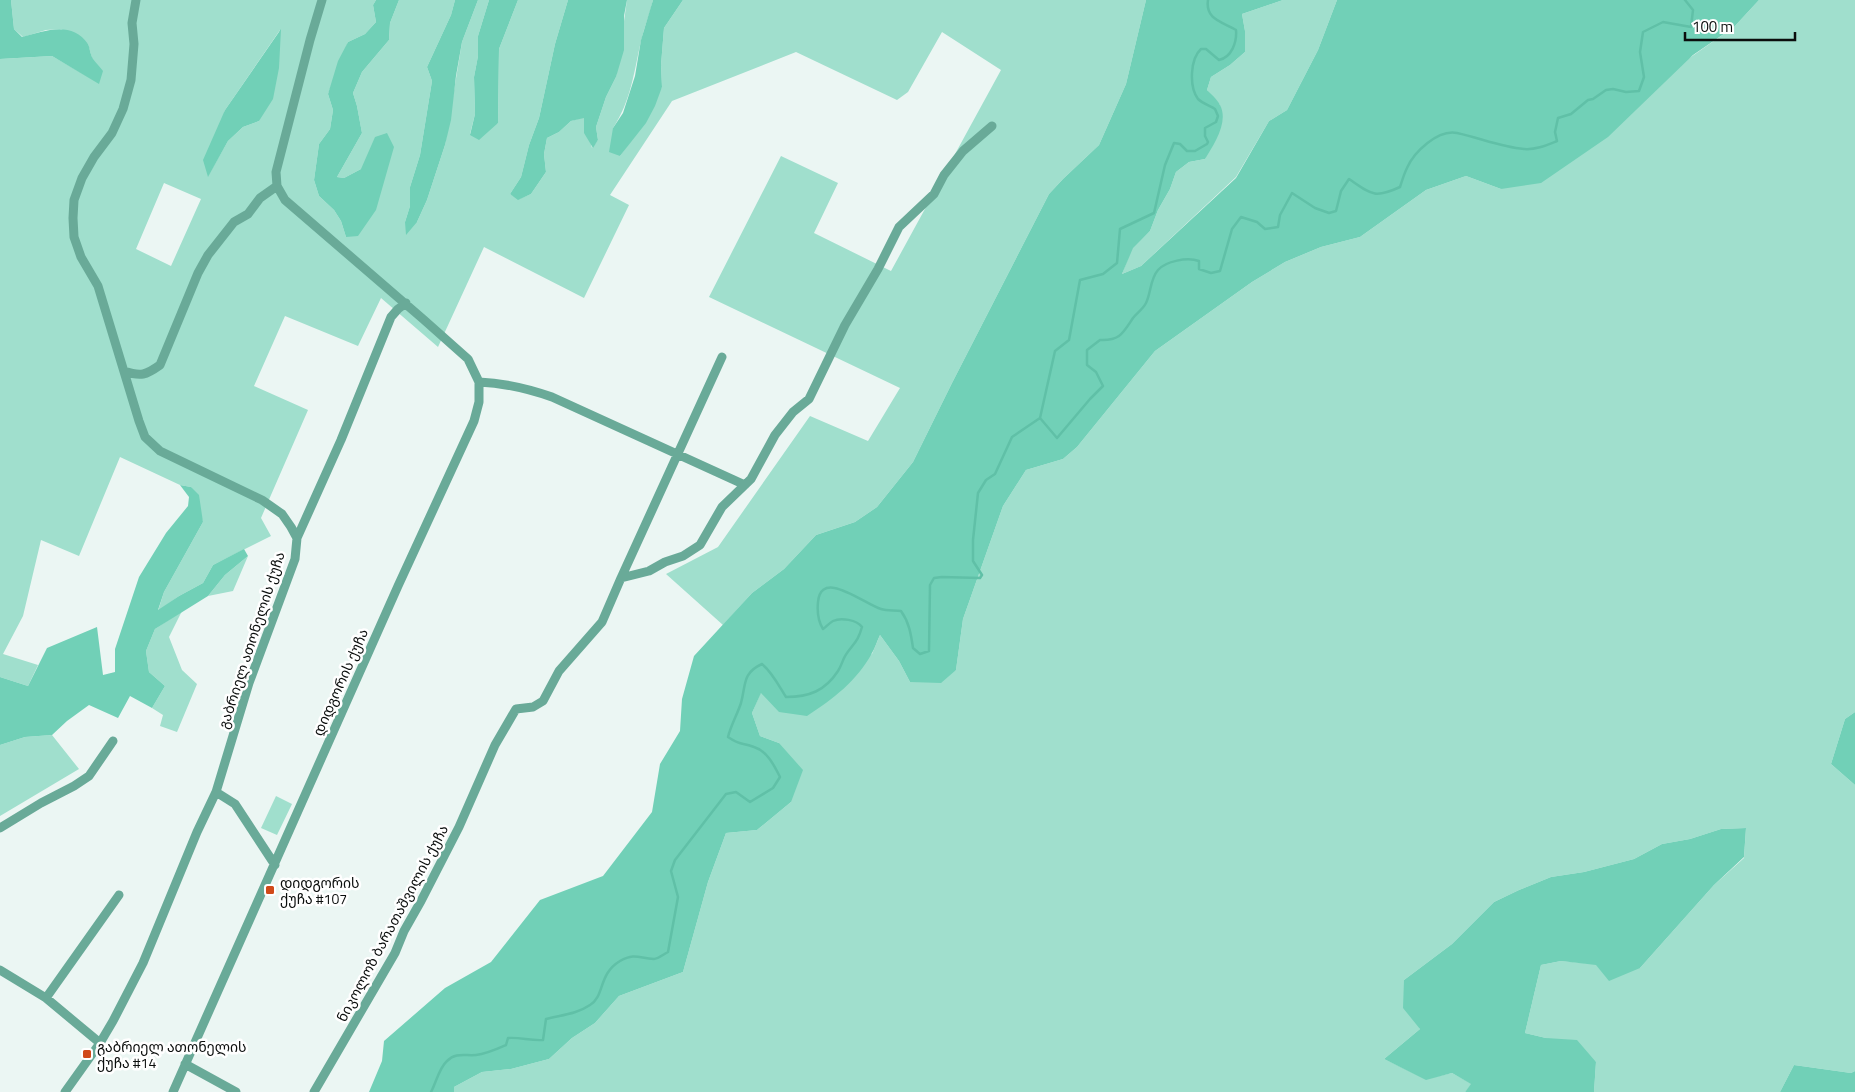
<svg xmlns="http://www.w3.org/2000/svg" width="1855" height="1092" viewBox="0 0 1855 1092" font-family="'Titillium Web','Noto Sans Georgian',sans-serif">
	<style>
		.green { fill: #a0dfcd; fill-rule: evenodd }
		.forest { fill: #71d0b7 }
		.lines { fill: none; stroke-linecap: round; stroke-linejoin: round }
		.stream { stroke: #60c0a7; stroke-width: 2.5 }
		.minor { stroke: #69aa98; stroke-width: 9 }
		.poi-dot { fill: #d14919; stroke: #fff; stroke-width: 2 }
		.labels { text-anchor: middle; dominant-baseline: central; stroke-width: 5; stroke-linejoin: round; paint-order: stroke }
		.street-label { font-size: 14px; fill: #0b0e0d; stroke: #fff }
		.poi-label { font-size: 14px; fill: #0b0e0d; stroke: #fff; text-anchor: start }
	</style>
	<rect width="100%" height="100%" fill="#ebf6f3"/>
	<path class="green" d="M11 0H376L373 5 376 22 365 34 348 42 328 94 333 110 330 129 319 144 314 180 319 196 334 210 341 221 346 237 361 169 344 178 337 177 362 133 357 106 353 93 362 72 389 40 390 23 399 0H455L451 15 427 67 432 81 420 155 410 187V206L405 222H417L427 200 445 145 462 42 478 0H489L478 36V56L474 77 475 114 470 134 498 123 499 49 518 0H568L555 44 539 118 529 145 521 177 510 194 519 199 531 194 546 172 544 154 547 138 559 132 571 121 584 117 592 148 598 140 596 127 606 97 616 77 627 0H653C650 14 644 27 641 41 634 72 631 101 613 128L620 156 633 138 662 87 661 65 664 28 683 0H1146L1126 84 1099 145 1063 179 1049 194 952 383 913 462 877 507 855 522 816 535 784 569 752 593 723 625 666 574 718 547 810 416 868 441 900 388 709 297 781 156 838 183 814 233 891 271 1001 70 942 32 908 92 897 100 796 52 672 101 610 195 629 205 584 298 484 247 438 347 381 298 358 346 285 316 254 386 308 410 261 518 271 536 213 565 203 583 179 596 158 611 164 592 203 522 191 487 180 485 120 457 79 556 41 540 23 616 3 654 38 665 28 686 0 677V59L52 56 99 83 88 44 61 29 46 30 23 37 14 29ZM280 30 259 121 243 127 228 141 208 176 225 110ZM164 183 201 199 171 266 136 249Z
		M1283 0H1337L1318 50 1287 110 1269 121 1236 177 1141 266 1122 274 1132 248 1150 231 1158 210 1170 189 1176 172 1189 162 1205 159 1220 105 1207 90 1211 77 1230 65 1245 52V31L1242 14Z
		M1759 0H1855V712L1845 719 1831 764 1855 785V1071L1851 1073 1794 1065 1780 1092H1594L1596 1062 1546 1038 1525 1033 1541 965 1561 961 1640 968 1714 885 1744 858 1746 828 1721 829 1690 839 1662 844 1634 859 1584 872 1551 877 1519 890 1494 902 1452 944 1404 980 1420 1029 1384 1059 1426 1079 1452 1073 1472 1084 1465 1092H454V1087L482 1072 511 1069 549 1059 572 1038 595 1023 619 996 683 972 708 882 726 833 757 830 791 802 779 743 760 736 752 713 761 692 872 654 880 635 899 661 910 682 956 670 963 619 1003 506 1026 470 1063 459 1077 447 1155 351 1252 282 1285 262 1321 247 1360 237 1426 190 1466 176 1501 189 1734 27Z
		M248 556 233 591 208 596 225 575Z
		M182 611 169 637 182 670 197 684 177 732 160 726 163 715 152 708 165 686 149 672 146 651 155 629Z
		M52 735 79 769 0 816V745L25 737Z
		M276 796 292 804 277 835 261 828Z"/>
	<path class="forest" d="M0 0H11L14 29 22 37C44 31 72 20 88 44 90 48 90 54 93 59 96 63 100 67 103 71L99 84 52 56 0 59Z
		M376 0H399L390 23 389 40 362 72 353 93 357 106 362 133 337 177 344 178 361 169 375 137 387 133 394 147 376 210 358 236 346 237 341 221 334 210 319 196 314 180 319 144 330 129 333 110 328 94 338 61 348 42 365 34 376 22 373 5Z
		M455 0H478L462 42 456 76 451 120 445 145 427 200 417 222 406 235 405 222 410 206V187L420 155 432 81 427 67 451 15Z
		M489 0H518L499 49 498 123 479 140 470 135 475 114 474 77 478 56V36Z
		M568 0H627L624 16V50L616 77 606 97 596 127 598 140 593 148 584 133V118L571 121 559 132 547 138 544 154 546 172 531 194 518 200 510 194 521 177 529 145 539 118 555 44Z
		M653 0H683L664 28 661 65 662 87 655 106 646 123 620 156 609 152 613 128 623 113 635 76 641 40Z
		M1146 0H1283L1242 14 1245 31V52L1230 65 1211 77 1207 90C1211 94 1217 99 1220 105 1229 122 1214 144 1205 159L1189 162 1176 172 1170 189 1158 210 1150 231 1133 248 1122 274 1141 266 1236 178 1269 121 1287 110 1318 50 1337 0H1759L1734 27 1693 55 1608 137 1541 183 1501 189 1466 176 1426 190 1360 237 1321 247 1285 262 1252 282 1155 351 1077 447 1063 459 1026 470 1003 506 963 619 956 670 941 683 910 682 899 661 880 635C877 641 875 648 872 653 857 681 833 699 807 716L779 712 761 693 752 713 760 736 779 743 803 770 791 802 757 830 726 833 708 882 683 972 619 996 595 1023 572 1038 549 1059 511 1069 482 1072 454 1087V1092H369L382 1061 384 1041 445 988 491 962 540 900 603 876 652 812 660 764 680 731 682 699 694 656 752 593 784 569 816 535 855 522 877 507 913 462 952 383 1049 194 1063 179 1099 145 1126 84Z
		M281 29 279 68 273 99 259 121 243 127 228 141 208 177 203 160 225 110Z
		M180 485 191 487 199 495 203 522 164 592 158 610 179 596 203 583 213 565 244 549 248 556 225 575 208 596 155 629 146 651 149 672 165 686 152 708 130 696 118 718 89 705 67 721 52 735 25 737 0 745V677L28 686 47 648 97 627 103 675 115 672V649L139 577 166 533 188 506 189 497Z
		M1855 712V785L1831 764 1845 719Z
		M1746 828 1744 857 1714 885 1640 968 1609 981 1596 965 1561 961 1541 965 1525 1033 1546 1038 1577 1040 1596 1062 1594 1092H1465L1471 1084 1452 1073 1426 1080 1384 1059 1420 1029 1403 1008 1404 980 1452 944 1494 902 1519 890 1551 877 1584 872 1634 859 1662 844 1690 839 1721 829Z
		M1794 1065 1851 1073 1855 1071V1092H1780Z"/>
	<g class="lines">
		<path class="stream" d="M1040 418 1055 351 1069 340 1080 280 1103 274 1117 263 1120 229 1154 213 1165 165 1174 143 1180 144 1187 151H1195L1207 144 1208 142 1205 136V128L1216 122 1218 116 1215 109C1210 106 1202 103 1198 99 1189 87 1190 59 1201 49H1206L1219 60C1232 57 1237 42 1236 30 1223 22 1205 20 1208 0
			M431 1092C436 1083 439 1068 447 1061 456 1052 465 1056 476 1055 486 1054 497 1049 506 1045L508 1038C520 1037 531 1041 543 1040L546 1019C561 1015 577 1014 590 1005 605 996 598 974 620 961 636 952 640 959 654 959 658 959 664 954 668 952L678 897 671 871 675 860 726 794 736 792 750 802 773 788 780 777C774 765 767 751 754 747 741 742 741 746 728 737 731 725 737 715 741 703 746 685 742 673 762 664 772 672 779 686 786 697 809 697 825 691 838 671 842 665 843 658 847 653 855 642 858 641 862 627 857 620 841 617 833 621 829 623 826 627 823 629 818 621 817 612 818 602 821 568 864 604 881 609 887 611 895 610 901 611 909 622 911 634 913 648L920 654 929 651 930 585 934 578 942 577 980 578 982 575 973 561V540L978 493 986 480 995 474 1012 437 1040 418 1057 438 1090 399 1103 386 1096 372 1087 365V350L1100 340C1120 341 1123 333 1133 318 1137 313 1143 309 1146 303 1151 293 1150 279 1158 270 1166 261 1187 257 1199 261V269L1211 273 1220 271 1232 229 1241 217 1257 222 1265 229 1278 227 1280 215 1292 193 1315 208 1329 213 1336 211 1341 191 1349 179C1371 194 1374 199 1400 187 1402 181 1404 174 1407 168 1414 152 1438 129 1457 133 1480 138 1501 147 1524 149 1536 150 1547 145 1557 141L1555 132 1558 118 1571 114 1588 100 1593 99 1606 90 1613 89 1626 92 1639 91 1644 77 1640 52 1643 32 1663 22 1691 27 1693 10 1685 0"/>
		<path class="minor" d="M124 371C141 377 146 375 160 365L198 273 208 255 234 222 248 214 260 198 277 186
			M479 382C504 383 529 389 552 397L745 485
			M297 538 341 440 391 317 398 309 406 303
			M621 578 722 357
			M216 792 235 804 275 865
			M0 828 41 803 74 786 89 776 113 741
			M0 970 46 998 100 1043
			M46 998 119 895
			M185 1064 236 1092
			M65 1092 100 1043 113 1021 143 963 197 832 216 792 249 683 295 559 297 538 291 527 282 514 262 500 160 451 145 437 139 421 98 286 81 257 74 237 73 218 74 200 82 178 94 157 112 133 123 109 131 80 134 44 132 23 136 0
			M173 1092 398 586 474 421 479 402V382L468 359 423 319 285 200 277 186 276 172 310 40 322 0
			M314 1092 395 953 404 931 421 901 459 827 495 745 516 709 533 707 543 701 559 671 602 622 621 578 649 571 665 562 683 556 700 545 722 507 751 479 775 435 793 412 809 399 845 325 878 269 899 227 934 194 944 175 963 151 992 126"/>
	</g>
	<g class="poi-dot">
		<rect x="265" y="885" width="10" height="10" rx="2.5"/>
		<rect x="82" y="1049" width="10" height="10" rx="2.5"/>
	</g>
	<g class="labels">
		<g class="street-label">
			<text transform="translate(251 640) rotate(-72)">გაბრიელ ათონელის ქუჩა</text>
			<text transform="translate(340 682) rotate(-66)">დიდგორის ქუჩა</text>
			<text transform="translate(392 923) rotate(-62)">ნიკოლოზ ბარათაშვილის ქუჩა</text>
		</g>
		<g class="poi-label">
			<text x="280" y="882">დიდგორის<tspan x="280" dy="16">ქუჩა #107</tspan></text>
			<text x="97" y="1046">გაბრიელ ათონელის<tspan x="97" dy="16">ქუჩა #14</tspan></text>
		</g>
	</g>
	<path d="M1685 32v8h110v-8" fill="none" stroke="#0b0e0d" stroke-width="2.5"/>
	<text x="1692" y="32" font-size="15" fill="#0b0e0d" stroke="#ffffff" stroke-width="4" paint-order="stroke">100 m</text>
</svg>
